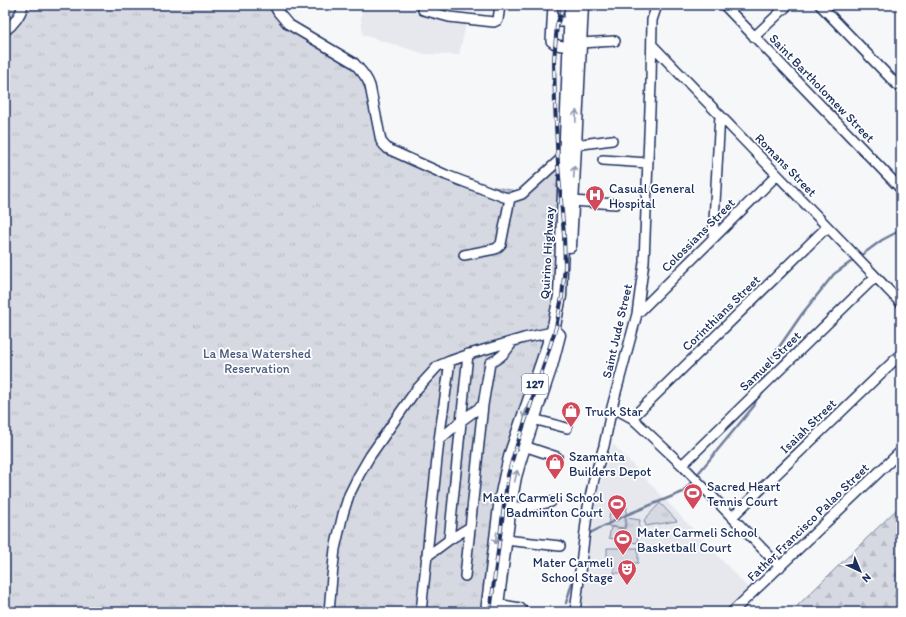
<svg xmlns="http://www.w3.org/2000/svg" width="906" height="617" viewBox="0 0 906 617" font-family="Itim,sans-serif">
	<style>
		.built { fill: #e6e8ee }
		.grass { fill: #d6d9e2; stroke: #7884a0 }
		.forest { fill: url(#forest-firs); stroke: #7884a0 }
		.park { fill: url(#park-tufts); stroke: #7884a0 }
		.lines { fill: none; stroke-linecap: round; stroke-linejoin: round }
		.stream { stroke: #707c99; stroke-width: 2.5 }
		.minor-casing { stroke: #1b2f5e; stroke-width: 12 }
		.major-casing { stroke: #1b2f5e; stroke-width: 15 }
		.minor { stroke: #fff; stroke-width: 9 }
		.major { stroke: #fff; stroke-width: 12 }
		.rail-casing { stroke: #1b2f5e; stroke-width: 4 }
		.rail { stroke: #fff; stroke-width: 2.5; stroke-dasharray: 8; stroke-linecap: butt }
		.oneway { stroke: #8d97ae }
		.labels { text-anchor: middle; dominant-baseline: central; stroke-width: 3.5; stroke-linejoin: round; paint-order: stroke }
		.shield { fill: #fff; stroke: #5f6d8e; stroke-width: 1 }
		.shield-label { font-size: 12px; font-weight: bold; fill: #1b2f5e }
		.street-label { font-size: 13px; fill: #1b2f5e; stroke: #fff }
		.poi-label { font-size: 13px; fill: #1b2f5e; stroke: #fff; text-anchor: start }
		.park-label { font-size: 13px; fill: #4a5a7f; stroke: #fff }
	</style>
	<defs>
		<pattern id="forest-firs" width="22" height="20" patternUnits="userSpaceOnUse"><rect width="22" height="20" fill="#d6d9e2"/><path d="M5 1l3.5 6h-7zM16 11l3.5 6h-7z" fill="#b7bbc4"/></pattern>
		<pattern id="park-tufts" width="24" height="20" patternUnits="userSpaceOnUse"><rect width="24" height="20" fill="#d6d9e2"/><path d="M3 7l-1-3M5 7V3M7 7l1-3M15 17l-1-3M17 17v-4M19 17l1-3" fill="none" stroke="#b7bbc4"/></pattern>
	</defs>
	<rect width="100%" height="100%" fill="#f6f7f9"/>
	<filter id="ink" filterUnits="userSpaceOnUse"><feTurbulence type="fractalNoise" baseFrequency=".025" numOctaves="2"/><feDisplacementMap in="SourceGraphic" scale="8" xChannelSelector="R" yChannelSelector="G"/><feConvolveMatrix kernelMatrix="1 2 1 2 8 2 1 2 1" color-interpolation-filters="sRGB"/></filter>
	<g filter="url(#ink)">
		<path class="built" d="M354 5H426L467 20 459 55 425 54 363 35 361 17 362 11Z
			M613 444 748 588 723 612H618L582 604 595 502Z"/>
		<path class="grass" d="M611 505 627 507 624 528 608 526Z
			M607 548H638V563H632L633 564V573H614V563H607Z"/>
		<path class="forest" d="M901 505V612H791Z"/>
		<path class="park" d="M5 5H275L299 30 344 56 366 78 386 143 478 184 528 193 565 155 561 284 487 612H5Z
			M660 503 677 521 646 526 644 520Z
			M627 518 640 520 637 543 609 538 611 527 625 529Z"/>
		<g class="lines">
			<path class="stream" d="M859 257 882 240 901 230
				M761 383 766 366 802 314 834 274 855 259
				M696 476 754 406 757 397
				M586 535 626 515 683 492 693 480
				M566 603 577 566"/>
			<defs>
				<path id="minor" d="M274 5 278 12 288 24 354 63C360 70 367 76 370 86L381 141 384 145 388 149 446 175 504 197 510 198 522 194 565 155H569
					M553 5 551 41C556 46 562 46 569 47
					M724 5 901 189
					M820 5 901 89
					M423 10 449 17 494 22 498 20 500 5
					M552 22H570
					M5 31C13 25 21 15 23 5
					M754 37 788 5
					M580 43 615 41
					M652 45 901 303
					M575 145 612 140
					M603 160 648 163
					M572 201 616 204
					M713 238 720 115
					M464 255 495 249 498 247 501 244 510 198
					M637 314 777 175
					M612 407 632 418 682 465 780 567
					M632 418 827 227
					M533 419 567 428
					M439 440 461 421 483 405
					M524 446 557 457
					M682 465 875 277
					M509 512 511 507H526L551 502
					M732 517 901 354
					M449 540 468 354
					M505 540 560 546
					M426 557 449 540 470 527
					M465 576 483 405 490 363C502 357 506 352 513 341
					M491 603 520 608 524 612
					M329 612 332 577 335 549 343 514 349 495 359 475 370 456 416 390 438 366 450 361 473 353 524 338 557 331
					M421 612 439 440 450 361
					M575 612 588 507 594 479 604 446 612 407 637 314 644 262 651 83 652 20 657 5
					M732 612 901 451"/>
				<path id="major" d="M570 246 582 5
					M487 612 501 498 506 474 511 453 553 331 560 296 571 5
					M496 612 511 499 515 477 521 456 551 366 559 335"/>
			</defs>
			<use href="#minor" class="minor-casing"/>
			<use href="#major" class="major-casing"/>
			<use href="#minor" class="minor"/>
			<use href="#major" class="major"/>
			<defs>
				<path id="rail" d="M490 612 508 475 514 454 544 365 556 327 562 297 565 266 564 235 558 165 555 104 554 60 557 25 564 5"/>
			</defs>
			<use href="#rail" class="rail-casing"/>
			<use href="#rail" class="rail"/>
		</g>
		<defs><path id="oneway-shaft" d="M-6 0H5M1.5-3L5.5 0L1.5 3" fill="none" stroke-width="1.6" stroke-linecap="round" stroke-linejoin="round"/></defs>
		<g class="oneway">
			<use href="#oneway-shaft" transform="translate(576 116) rotate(-87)"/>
			<use href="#oneway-shaft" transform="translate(574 172) rotate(-87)"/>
			<use href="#oneway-shaft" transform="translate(525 412) rotate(109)"/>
			<use href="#oneway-shaft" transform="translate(516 476) rotate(-77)"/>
			<use href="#oneway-shaft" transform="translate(496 538) rotate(97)"/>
		</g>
	</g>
	<defs>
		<symbol id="hospital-pin" viewBox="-11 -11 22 30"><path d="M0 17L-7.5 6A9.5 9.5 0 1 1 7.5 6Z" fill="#d1495b" stroke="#fff"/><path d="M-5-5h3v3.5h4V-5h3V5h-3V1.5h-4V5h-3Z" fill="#fff"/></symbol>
		<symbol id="shop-pin" viewBox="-11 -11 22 30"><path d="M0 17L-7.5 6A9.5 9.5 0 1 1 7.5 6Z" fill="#d1495b" stroke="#fff"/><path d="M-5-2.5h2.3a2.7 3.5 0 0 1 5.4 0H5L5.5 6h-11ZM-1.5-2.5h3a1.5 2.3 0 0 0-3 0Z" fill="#fff"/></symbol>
		<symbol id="stadium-pin" viewBox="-11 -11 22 30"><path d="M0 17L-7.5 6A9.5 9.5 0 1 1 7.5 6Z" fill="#d1495b" stroke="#fff"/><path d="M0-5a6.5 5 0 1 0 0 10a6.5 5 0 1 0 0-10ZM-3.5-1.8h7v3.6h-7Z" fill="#fff"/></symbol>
		<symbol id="theatre-pin" viewBox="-11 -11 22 30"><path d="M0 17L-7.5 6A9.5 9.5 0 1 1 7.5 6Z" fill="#d1495b" stroke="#fff"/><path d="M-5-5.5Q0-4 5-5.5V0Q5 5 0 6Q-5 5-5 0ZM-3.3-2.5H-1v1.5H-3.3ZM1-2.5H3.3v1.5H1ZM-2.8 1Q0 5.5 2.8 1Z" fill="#fff"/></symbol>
	</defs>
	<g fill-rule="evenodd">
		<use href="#hospital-pin" x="584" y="184" width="22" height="30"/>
		<use href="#shop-pin" x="560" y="400" width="22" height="30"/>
		<use href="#shop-pin" x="544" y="452" width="22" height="30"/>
		<use href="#stadium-pin" x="682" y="482" width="22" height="30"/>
		<use href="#stadium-pin" x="606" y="493" width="22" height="30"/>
		<use href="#stadium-pin" x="612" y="528" width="22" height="30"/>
		<use href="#theatre-pin" x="616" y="558" width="22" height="30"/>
	</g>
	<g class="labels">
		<rect class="shield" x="522" y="374" width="26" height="20" rx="3"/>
		<g class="shield-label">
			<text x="535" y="384">127</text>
		</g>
		<g class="street-label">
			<text transform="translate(822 88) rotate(46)">Saint Bartholomew Street</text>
			<text transform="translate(786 165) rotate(46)">Romans Street</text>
			<text transform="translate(698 235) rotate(-45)">Colossians Street</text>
			<text transform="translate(547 253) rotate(-87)">Quirino Highway</text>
			<text transform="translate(721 313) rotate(-44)">Corinthians Street</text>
			<text transform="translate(617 331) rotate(-77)">Saint Jude Street</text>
			<text transform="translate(770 361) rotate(-44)">Samuel Street</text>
			<text transform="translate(808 426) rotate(-44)">Isaiah Street</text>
			<text transform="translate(808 522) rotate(-44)">Father Francisco Palao Street</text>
		</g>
		<g class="poi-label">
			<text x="609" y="188">Casual General<tspan x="609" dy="15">Hospital</tspan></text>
			<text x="585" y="411">Truck Star</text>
			<text x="569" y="456">Szamanta<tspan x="569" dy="15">Builders Depot</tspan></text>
			<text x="707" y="486">Sacred Heart<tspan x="707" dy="15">Tennis Court</tspan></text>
			<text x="603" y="497" text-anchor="end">Mater Carmeli School<tspan x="603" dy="15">Badminton Court</tspan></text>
			<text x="637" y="532">Mater Carmeli School<tspan x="637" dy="15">Basketball Court</tspan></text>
			<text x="613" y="562" text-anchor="end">Mater Carmeli<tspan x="613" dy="15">School Stage</tspan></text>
		</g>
		<g class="park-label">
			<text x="257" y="353">La Mesa Watershed<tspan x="257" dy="15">Reservation</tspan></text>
		</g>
	</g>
	<rect width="906" height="617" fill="none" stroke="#fff" stroke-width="20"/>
	<rect x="10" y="10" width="886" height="597" fill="none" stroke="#1b2f5e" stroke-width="1.5" filter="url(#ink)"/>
	<g transform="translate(860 571) rotate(136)" stroke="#ffffff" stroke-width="3" paint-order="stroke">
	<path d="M0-3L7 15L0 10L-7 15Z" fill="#1b2f5e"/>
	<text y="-6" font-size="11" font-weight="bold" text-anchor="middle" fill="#1b2f5e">N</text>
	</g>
</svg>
